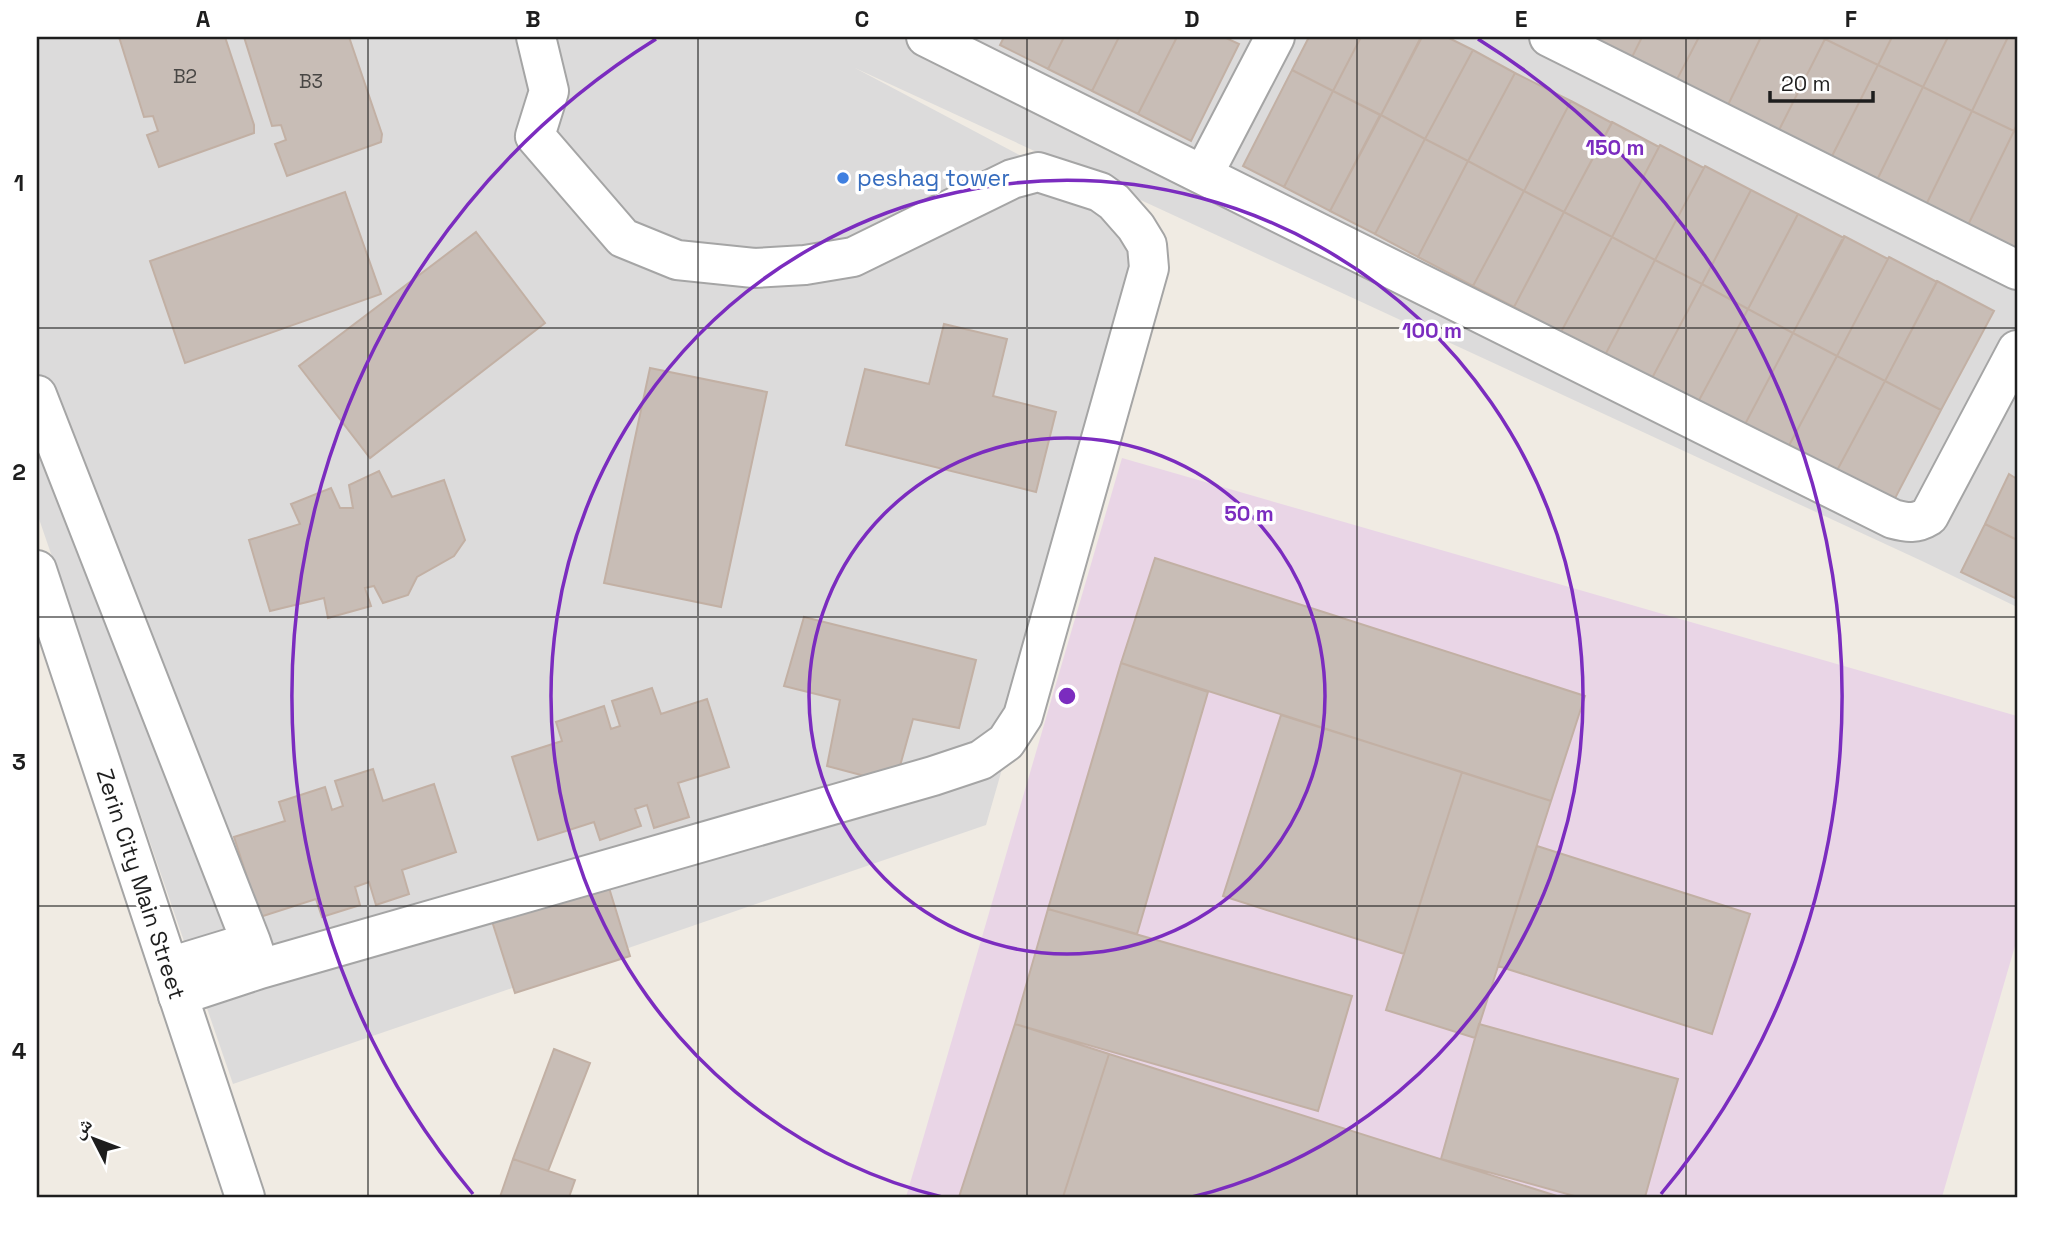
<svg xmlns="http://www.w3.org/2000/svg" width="2054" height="1234" viewBox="0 0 2054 1234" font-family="'Space Grotesk','Noto Naskh Arabic',sans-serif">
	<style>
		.residential { fill: #dcdbdb }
		.industrial { fill: #e9d5e6 }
		.building { fill: #c8bdb6; stroke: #c2b0a4; stroke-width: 2 }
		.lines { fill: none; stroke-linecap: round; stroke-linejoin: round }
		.minor-casing { stroke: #a5a5a5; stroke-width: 42 }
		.tertiary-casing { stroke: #a5a5a5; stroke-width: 42 }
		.minor { stroke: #fff; stroke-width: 38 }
		.tertiary { stroke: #fff; stroke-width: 38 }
		.grid { fill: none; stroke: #1e1e1e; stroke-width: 2; stroke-opacity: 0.55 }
		.ring { fill: none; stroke: #7b2cbf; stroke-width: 3.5 }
		.shop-dot { fill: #3f7fe0; stroke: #fff; stroke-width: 2.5 }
		.labels { text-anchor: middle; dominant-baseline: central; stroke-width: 7; stroke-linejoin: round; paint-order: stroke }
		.number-label { font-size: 19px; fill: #484644 }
		.shop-label { font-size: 23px; fill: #366cbe; stroke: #fff; text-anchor: start }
		.street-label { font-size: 23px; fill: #1e1e1e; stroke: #fff }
		.centre { fill: #7b2cbf; stroke: #fff; stroke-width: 3.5 }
		.ring-label { font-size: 21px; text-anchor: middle; font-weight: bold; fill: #7b2cbf; stroke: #fff; stroke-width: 7; stroke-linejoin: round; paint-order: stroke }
		.neatline { fill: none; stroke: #1e1e1e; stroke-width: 2.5 }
		.grid-label { font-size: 23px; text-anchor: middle; font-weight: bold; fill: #1e1e1e }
	</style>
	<rect width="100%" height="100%" fill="#f0ebe3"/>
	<path class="residential" d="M37 37H2017V607L1922 561 855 68 1157 228 986 825 233 1084 37 513Z"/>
	<path class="industrial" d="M1122 458 2017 716V939L1942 1197H906Z"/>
	<path class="building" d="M119 37H225L254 125V133L159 167 147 135 158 131 153 116 144 117Z
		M244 37H349L382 134 381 142 287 176 275 144 286 140 281 125 272 126Z
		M1004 37H1064L1048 69 1000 45Z
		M1064 37H1119L1092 91 1048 69Z
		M1119 37H1177L1138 114 1092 91Z
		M1177 37H1224L1239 44 1191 141 1138 114Z
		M1309 37H1361L1333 91 1292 70Z
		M1361 37H1421L1381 115 1333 91Z
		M1422 37H1447L1473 50 1425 139 1381 115Z
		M1585 37H1642L1629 63Z
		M1642 37H1699L1674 85 1629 63Z
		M1699 37H1761L1725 111 1674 85Z
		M1761 37H1821L1825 39 1776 136 1725 111Z
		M1826 37H1892L1878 65 1825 39Z
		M1892 37H1948L1923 87 1878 65Z
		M1948 37H2008L1972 111 1923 87Z
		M2008 37H2017V124L2014 131 1972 111Z
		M1825 39 1878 65 1829 162 1776 136Z
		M1473 50 1515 73 1468 161 1425 139Z
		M1878 65 1923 87 1875 184 1829 162Z
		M1292 70 1333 91 1284 187 1243 166Z
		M1515 73 1571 101 1524 191 1468 161Z
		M1923 87 1972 111 1924 209 1875 184Z
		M1333 91 1380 115 1330 211 1284 187Z
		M1571 101 1612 123 1564 212 1524 191Z
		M1972 111 2014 131 1966 229 1924 209Z
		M1381 115 1425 139 1375 234 1330 211Z
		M1612 122 1659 147 1612 237 1564 212Z
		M2014 131 2017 132V250L1966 229Z
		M1425 139 1468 161 1418 257 1375 234Z
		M1660 145 1704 168 1655 260 1612 237Z
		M1468 161 1524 191 1473 286 1418 257Z
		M1705 166 1751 190 1702 284 1655 260Z
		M1751 190 1798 214 1748 309 1702 284Z
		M1524 191 1564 212 1514 307 1473 286Z
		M345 192 381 294 185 363 150 261Z
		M1564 212 1612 237 1561 332 1514 307Z
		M1798 214 1844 238 1793 333 1748 309Z
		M476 232 545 323 370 458 299 366Z
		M1844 236 1888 259 1837 356 1793 333Z
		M1612 237 1655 260 1605 355 1561 332Z
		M1889 257 1937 282 1885 381 1837 356Z
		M1655 260 1702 284 1651 380 1605 355Z
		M1937 281 1994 311 1941 410 1885 381Z
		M1702 284 1748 309 1697 404 1651 380Z
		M1748 309 1793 333 1743 428 1697 404Z
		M944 324 1007 339 993 396 1056 412 1036 492 846 445 865 369 929 384Z
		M1793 333 1837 356 1786 451 1743 428Z
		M1837 356 1885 381 1834 476 1786 451Z
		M650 368 767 392 721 607 604 583Z
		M1885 381 1941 410 1891 506 1834 476Z
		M379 471 392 497 444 480 465 540 454 556 417 577 408 595 383 603 374 586 365 588 371 606 328 618 324 598 270 611 249 540 300 524 291 504 331 488 340 508H353L349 485Z
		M2009 474 2017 479V540L1985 524Z
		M1985 524 2017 540V599L1961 572Z
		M1155 558 1585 696 1551 801 1121 663Z
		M804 617 976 660 959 728 913 719 895 784 827 766 840 700 784 686Z
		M1121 663 1208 692 1137 934 1048 909Z
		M652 688 661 714 707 699 729 767 678 783 689 817 654 828 647 805 635 809 641 826 600 840 594 822 538 840 512 757 562 741 556 722 604 706 611 729 620 726 612 701Z
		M1281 715 1462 772 1404 954 1223 896Z
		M373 769 383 801 434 784 456 852 402 870 409 894 376 905 369 882 355 887 360 905 322 917 316 899 260 917 234 837 285 821 279 802 325 787 332 810 343 806 335 781Z
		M1462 772 1551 801 1475 1038 1386 1010Z
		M1537 846 1750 914 1712 1034 1498 966Z
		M606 878 630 956 515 993 490 915Z
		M1048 909 1352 996 1318 1111 1015 1024Z
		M1015 1024 1109 1054 1063 1197H959Z
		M1479 1024 1678 1079 1645 1197H1578L1441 1159Z
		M554 1049 590 1063 548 1171 513 1159Z
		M1109 1054 1560 1197H1063Z
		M513 1159 575 1180 569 1197H500Z"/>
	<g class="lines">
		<defs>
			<path id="minor" d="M926 37 1893 519C1908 523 1916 524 1929 516L2017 350
				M1549 37 2017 270
				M1203 175 1275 37
				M37 395 251 942 260 969
				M169 967 251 942
				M178 996 260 969 933 776 981 760 1006 742 1023 716 1149 268 1147 245 1136 227 1114 202 1100 192 1038 172 1012 179 853 257 805 265 754 268 677 260 623 238 535 136 549 91 536 37"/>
			<path id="tertiary" d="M37 570 245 1197"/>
		</defs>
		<use href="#minor" class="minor-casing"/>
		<use href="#tertiary" class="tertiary-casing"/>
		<use href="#minor" class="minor"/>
		<use href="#tertiary" class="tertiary"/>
	</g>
	<path class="grid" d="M368 37V1197M698 37V1197M1027 37V1197M1357 37V1197M1686 37V1197M37 328H2017M37 617H2017M37 906H2017"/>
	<g class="ring">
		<circle cx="1067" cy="696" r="258"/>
		<path d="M942 1197A516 516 0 1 1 1192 1197"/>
		<path d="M473 1194A775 775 0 0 1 656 39M1478 39A775 775 0 0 1 1661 1194"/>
	</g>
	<circle class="shop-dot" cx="843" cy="178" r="7"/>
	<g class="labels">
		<g class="number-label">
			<text x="185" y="76">B2</text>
			<text x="311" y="81">B3</text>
		</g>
		<g class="shop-label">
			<text x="857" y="178">peshag tower</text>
		</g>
		<g class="street-label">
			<text transform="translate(141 884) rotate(72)">Zerin City Main Street</text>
		</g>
	</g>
	<circle cx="1067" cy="696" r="10" class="centre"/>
	<g class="ring-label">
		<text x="1615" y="155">150 m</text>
		<text x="1432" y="338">100 m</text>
		<text x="1249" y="521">50 m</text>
	</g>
	<rect width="2054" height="1234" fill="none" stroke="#ffffff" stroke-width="77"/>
	<g transform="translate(94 1139) rotate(312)" stroke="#ffffff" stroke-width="5" paint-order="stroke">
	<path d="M0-5L12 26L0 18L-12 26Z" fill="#1e1e1e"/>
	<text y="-10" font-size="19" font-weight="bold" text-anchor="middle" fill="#1e1e1e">ش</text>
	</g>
	<path d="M1770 91v10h103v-10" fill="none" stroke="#1e1e1e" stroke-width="3.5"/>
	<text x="1781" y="91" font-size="21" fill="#1e1e1e" stroke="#ffffff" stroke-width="5" paint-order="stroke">20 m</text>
	<rect x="38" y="38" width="1978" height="1158" class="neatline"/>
	<g class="grid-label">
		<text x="203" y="27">A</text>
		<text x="533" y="27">B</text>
		<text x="862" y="27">C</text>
		<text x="1192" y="27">D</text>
		<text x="1521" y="27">E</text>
		<text x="1851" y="27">F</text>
		<text x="19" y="191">1</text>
		<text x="19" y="480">2</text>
		<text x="19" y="770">3</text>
		<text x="19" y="1059">4</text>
	</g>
</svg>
